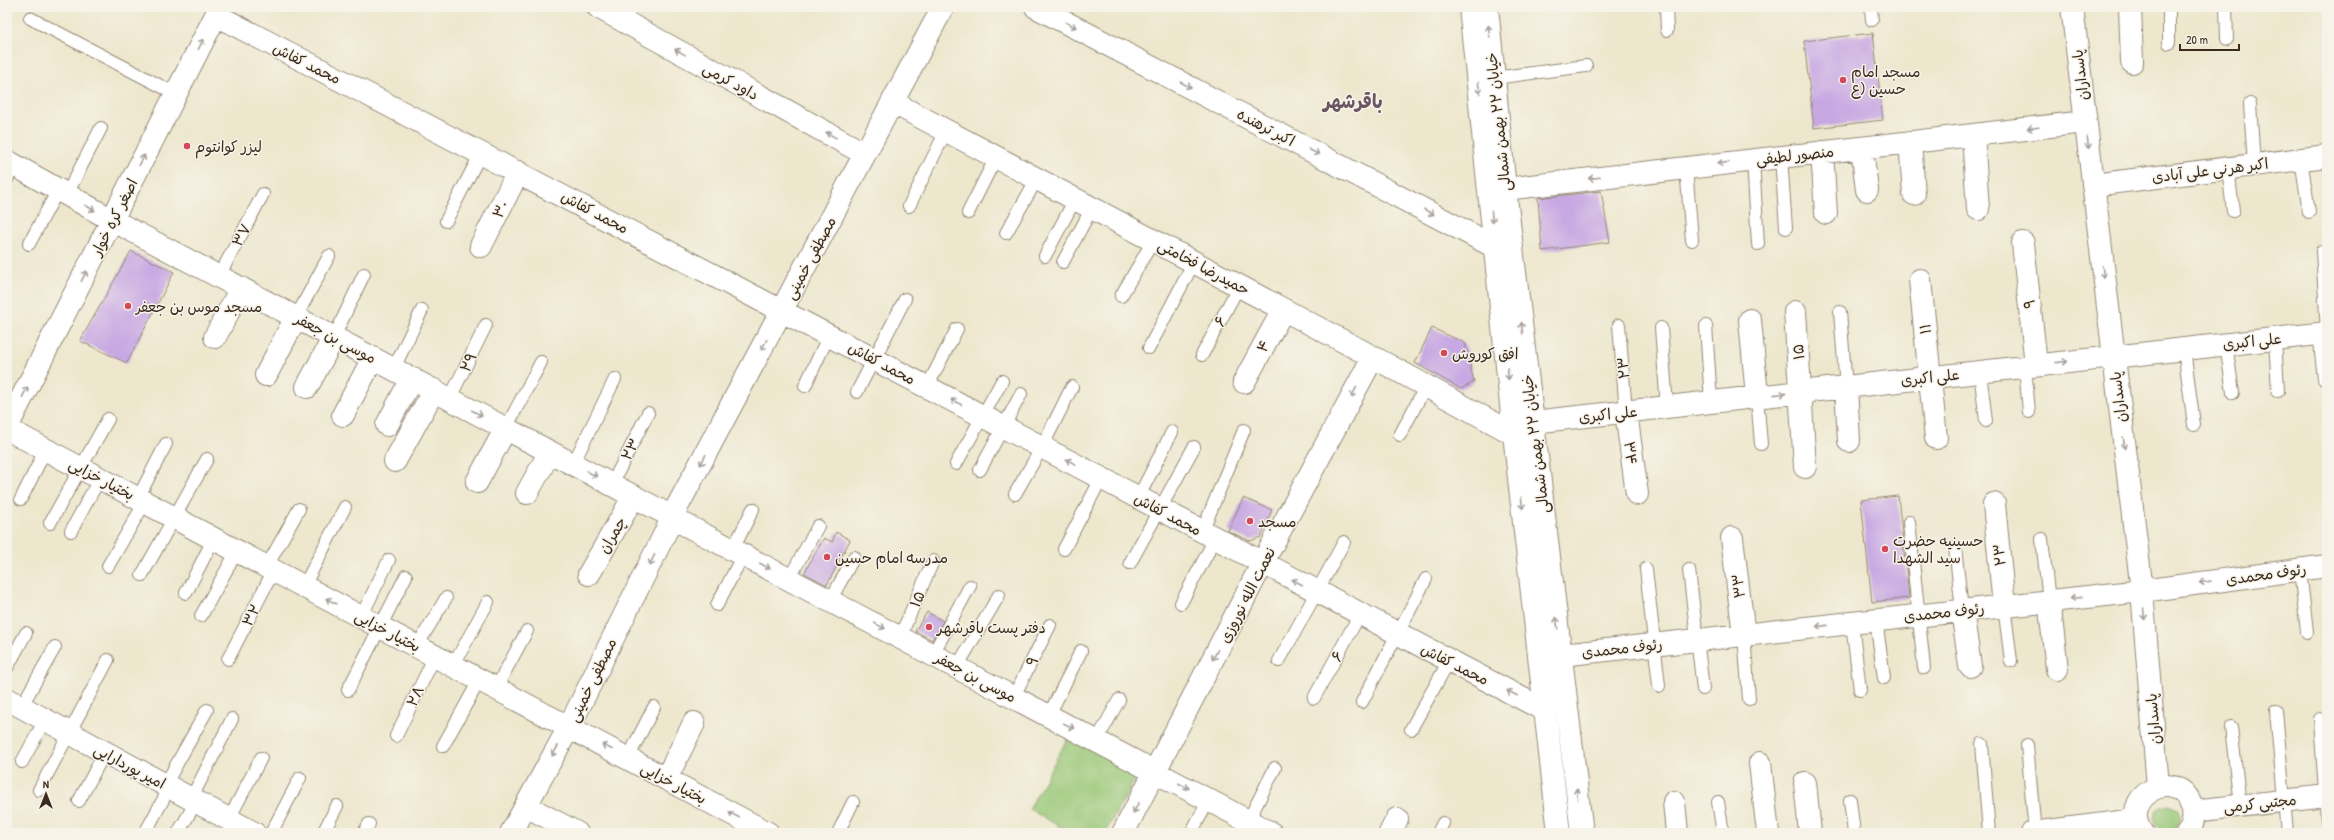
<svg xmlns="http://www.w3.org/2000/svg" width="2334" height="840" viewBox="0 0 2334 840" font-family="'Patrick Hand','Playpen Sans Arabic',sans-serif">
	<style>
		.green { fill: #97c674; stroke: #697849 }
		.building { fill: #c8a8e3 }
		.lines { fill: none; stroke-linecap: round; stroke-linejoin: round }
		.service-casing { stroke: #948876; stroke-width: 14 }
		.minor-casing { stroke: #948876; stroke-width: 24 }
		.tertiary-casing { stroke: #948876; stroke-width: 24 }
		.service { stroke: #fff; stroke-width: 12 }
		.minor { stroke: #fff; stroke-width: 22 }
		.tertiary { stroke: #fff; stroke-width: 22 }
		.oneway { stroke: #a79f9a }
		.poi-dot { fill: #d1495b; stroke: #f7f3e8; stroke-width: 1.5 }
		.labels { text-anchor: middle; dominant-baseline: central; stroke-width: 3; stroke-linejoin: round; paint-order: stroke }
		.street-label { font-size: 15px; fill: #3b2a1e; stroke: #f7f3e8 }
		.poi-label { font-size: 15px; fill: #3b2a1e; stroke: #f7f3e8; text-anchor: start }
		.district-label { font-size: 19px; font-weight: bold; fill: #6c5663; stroke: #f7f3e8 }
	</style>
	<rect width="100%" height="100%" fill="#f7f3e8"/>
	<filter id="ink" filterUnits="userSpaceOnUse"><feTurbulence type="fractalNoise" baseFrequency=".025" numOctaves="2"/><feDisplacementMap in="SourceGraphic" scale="8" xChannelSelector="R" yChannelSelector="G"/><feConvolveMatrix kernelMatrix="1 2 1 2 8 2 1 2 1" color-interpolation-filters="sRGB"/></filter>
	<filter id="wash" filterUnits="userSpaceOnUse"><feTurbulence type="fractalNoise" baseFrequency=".012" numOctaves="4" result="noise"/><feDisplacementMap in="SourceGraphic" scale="16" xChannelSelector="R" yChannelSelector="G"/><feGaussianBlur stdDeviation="0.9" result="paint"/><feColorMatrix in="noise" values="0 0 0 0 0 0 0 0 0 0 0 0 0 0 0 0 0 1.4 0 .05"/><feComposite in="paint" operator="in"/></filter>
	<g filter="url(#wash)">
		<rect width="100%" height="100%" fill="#ede7cd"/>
		<path class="green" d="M1070 734 1139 772 1105 833H1071L1029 809Z
			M2154 818a13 13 0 1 1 26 0a13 13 0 1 1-26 0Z"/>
		<g id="blocks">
			<path class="building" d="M1873 33 1883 120 1814 128 1804 41Z
				M1601 191 1610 242 1542 251 1538 198Z
				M131 251 174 272 127 363 80 341Z
				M1432 328 1465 343 1474 382 1461 389 1415 363Z
				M1898 496 1909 598 1872 602 1861 500Z
				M1243 498 1272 510 1261 537 1250 541 1228 531Z
				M836 532 850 540 827 585 804 573 824 538 832 542Z
				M927 612 943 621 932 640 915 631Z"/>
		</g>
	</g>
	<g filter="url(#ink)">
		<use href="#blocks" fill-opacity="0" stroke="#948876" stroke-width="1"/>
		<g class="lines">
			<defs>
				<path id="service" d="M1666 7 1667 30
					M1871 7 1872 20
					M2169 7V43
					M2226 7 2227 39
					M30 18 176 94
					M1494 78 1586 66
					M2250 104 2254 165
					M1781 157 1786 228
					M2301 159 2309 212
					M1753 160 1758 244
					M1686 168 1692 240
					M2228 168 2233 211
					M7 179 14 165
					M67 194 101 128
					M909 206 946 131
					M968 213 996 157
					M446 221 481 153
					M1006 233 1037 179
					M29 244 58 190
					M2322 251 2327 331
					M1045 256 1075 199
					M1063 262 1092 208
					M219 276 263 194
					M1121 296 1153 241
					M1840 312 1846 387
					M296 317 329 256
					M1619 325 1626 412
					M1706 326 1711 402
					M1661 328 1667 407
					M2319 334 2324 379
					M334 337 364 274
					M2275 339 2278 391
					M2226 344 2233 393
					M1149 348 1194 262
					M2184 349 2194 425
					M1202 355 1239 286
					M2025 367 2029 412
					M394 368 422 310
					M1980 372 1986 421
					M805 386 829 335
					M927 387 957 329
					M857 392 905 299
					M1757 397 1761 444
					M450 398 486 325
					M506 428 541 362
					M1400 435 1426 386
					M573 464 615 379
					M956 464 1002 381
					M980 470 1021 394
					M612 484 648 413
					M1015 494 1042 447 1072 387
					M138 498 166 444
					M1138 498 1172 432
					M21 499 46 449
					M1909 522 1924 668
					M50 523 108 419
					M71 531 100 478
					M1202 532 1244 430
					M2042 539 2049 601
					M1955 547 1962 610
					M733 549 753 509
					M1064 549 1101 479
					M1130 563 1194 447
					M108 566 145 502
					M267 566 299 509
					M1646 569 1659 686
					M1689 570 1703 689
					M2300 570 2307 632
					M142 575 207 459
					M789 579 818 526
					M304 586 345 507
					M186 593 214 538
					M830 601 854 557
					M1181 603 1215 539
					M717 605 743 555
					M2004 606 2011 661
					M201 616 237 551
					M361 617 389 560
					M1876 620 1884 678
					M1852 623 1860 690
					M1744 635 1749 699
					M900 637 933 561
					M417 646 446 598
					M933 654 970 586
					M228 659 274 570
					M1279 661 1344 542
					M453 666 488 602
					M957 667 999 595
					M7 668 26 633
					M496 688 527 631
					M348 690 406 576
					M1014 696 1050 625
					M1314 698 1360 614
					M1362 702 1426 579
					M21 707 55 647
					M2276 711 2287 833
					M1049 715 1081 651
					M2320 719 2327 821
					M2231 727 2240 805
					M1411 729 1449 661
					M396 736 435 656
					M1097 740 1119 700
					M1982 744 1989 833
					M2027 745 2035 833
					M443 746 480 679
					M628 758 654 707
					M22 762 45 720
					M165 785 207 710
					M39 790 108 660
					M191 799 232 719
					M1850 800 1854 833
					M79 801 105 752
					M1718 802 1723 833
					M229 819 261 758
					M145 833 170 787
					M178 833 196 802
					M271 833 300 778
					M323 833 337 806
					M364 833 369 824
					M838 833 853 802
					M1191 833 1209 800
					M1242 833 1275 768
					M1438 833 1443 823"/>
				<path id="minor" d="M598 7 865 154
					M1036 7 1495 247
					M2130 7 2132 62
					M216 15 1546 711
					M892 102 1373 357 1514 434
					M1973 135 1978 209
					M1910 142 1914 194
					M1862 148 1867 190
					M1822 152 1826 213
					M7 161 112 220 665 513
					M2093 185 2327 156
					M1505 189 2085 122
					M2023 243 2036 365
					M481 246 518 172
					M1920 280 1936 438
					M1795 312 1805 467
					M1750 320 1757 397
					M215 337 241 288
					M266 375 296 317
					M1244 382 1283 310
					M307 387 334 337
					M1846 387 1849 441
					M1626 412 1637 494
					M343 415 373 358
					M1533 422 2327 333
					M387 425 412 378
					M7 427 220 7
					M7 429 768 833
					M395 461 434 390
					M477 482 506 428
					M527 493 550 452
					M1994 504 2004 606
					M676 509 943 7
					M680 522 1271 833
					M1732 538 1744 635
					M589 574 634 496
					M2049 601 2057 669
					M1962 610 1970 666
					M1561 655 2142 591 2327 566
					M7 699 254 833
					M1760 763 1768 833
					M666 779 694 723
					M1805 783 1810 833
					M1674 802 1677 833
					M526 806 577 833
					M2193 811 2327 796
					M511 833 569 727 669 525
					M1123 833 1262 564 1373 357
					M1390 833 1397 819
					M2032 833 2136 820
					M2143 833C2115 797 2178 763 2192 807 2195 816 2193 826 2187 833"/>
				<path id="tertiary" d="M1470 7 1514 434 1559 833
					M1487 7 1505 189 1582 833
					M2072 7 2142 591 2158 787"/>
			</defs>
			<use href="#service" class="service-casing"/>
			<use href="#minor" class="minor-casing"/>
			<use href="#tertiary" class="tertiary-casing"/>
			<use href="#service" class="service"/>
			<use href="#minor" class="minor"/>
			<use href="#tertiary" class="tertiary"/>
		</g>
		<defs><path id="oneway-shaft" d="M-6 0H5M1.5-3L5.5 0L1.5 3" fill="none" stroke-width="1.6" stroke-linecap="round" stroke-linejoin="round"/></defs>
		<g class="oneway">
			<use href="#oneway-shaft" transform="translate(1071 25) rotate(28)"/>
			<use href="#oneway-shaft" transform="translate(1489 31) rotate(-96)"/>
			<use href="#oneway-shaft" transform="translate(201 44) rotate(-63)"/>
			<use href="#oneway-shaft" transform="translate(680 52) rotate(-151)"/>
			<use href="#oneway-shaft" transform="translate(1186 85) rotate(28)"/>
			<use href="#oneway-shaft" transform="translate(1479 88) rotate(84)"/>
			<use href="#oneway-shaft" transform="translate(2033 128) rotate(173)"/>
			<use href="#oneway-shaft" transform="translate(831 135) rotate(-151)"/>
			<use href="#oneway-shaft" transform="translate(2088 143) rotate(83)"/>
			<use href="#oneway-shaft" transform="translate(1314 152) rotate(28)"/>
			<use href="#oneway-shaft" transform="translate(142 160) rotate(-63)"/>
			<use href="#oneway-shaft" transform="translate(1723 163) rotate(174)"/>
			<use href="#oneway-shaft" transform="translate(1594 178) rotate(173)"/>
			<use href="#oneway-shaft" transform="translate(90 208) rotate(30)"/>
			<use href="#oneway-shaft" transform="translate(1429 212) rotate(28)"/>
			<use href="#oneway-shaft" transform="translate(1492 217) rotate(84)"/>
			<use href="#oneway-shaft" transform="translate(2103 272) rotate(83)"/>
			<use href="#oneway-shaft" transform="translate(84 276) rotate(-63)"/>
			<use href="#oneway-shaft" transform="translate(1522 328) rotate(-97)"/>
			<use href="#oneway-shaft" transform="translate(764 345) rotate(118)"/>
			<use href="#oneway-shaft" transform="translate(2062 362) rotate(-6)"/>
			<use href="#oneway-shaft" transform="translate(1508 374) rotate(84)"/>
			<use href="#oneway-shaft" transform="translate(25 392) rotate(-63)"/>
			<use href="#oneway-shaft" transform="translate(1354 392) rotate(118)"/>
			<use href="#oneway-shaft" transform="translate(1780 394) rotate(-6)"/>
			<use href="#oneway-shaft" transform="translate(956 402) rotate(-152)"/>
			<use href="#oneway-shaft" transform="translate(477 413) rotate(28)"/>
			<use href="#oneway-shaft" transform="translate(2124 443) rotate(83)"/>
			<use href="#oneway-shaft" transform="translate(703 460) rotate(118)"/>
			<use href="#oneway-shaft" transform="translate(1071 462) rotate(-152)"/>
			<use href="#oneway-shaft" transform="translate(592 474) rotate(28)"/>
			<use href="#oneway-shaft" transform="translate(1522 503) rotate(83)"/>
			<use href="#oneway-shaft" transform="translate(652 560) rotate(116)"/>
			<use href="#oneway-shaft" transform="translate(765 566) rotate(28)"/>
			<use href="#oneway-shaft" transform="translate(1297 582) rotate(-152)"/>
			<use href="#oneway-shaft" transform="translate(2205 582) rotate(172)"/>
			<use href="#oneway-shaft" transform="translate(2076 598) rotate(174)"/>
			<use href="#oneway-shaft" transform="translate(331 601) rotate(-152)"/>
			<use href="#oneway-shaft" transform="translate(2144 614) rotate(85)"/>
			<use href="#oneway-shaft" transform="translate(1557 623) rotate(-97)"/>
			<use href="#oneway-shaft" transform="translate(880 626) rotate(28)"/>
			<use href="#oneway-shaft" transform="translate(1822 626) rotate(174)"/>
			<use href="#oneway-shaft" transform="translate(1215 655) rotate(117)"/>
			<use href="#oneway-shaft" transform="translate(1512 693) rotate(-153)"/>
			<use href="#oneway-shaft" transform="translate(1069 726) rotate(28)"/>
			<use href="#oneway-shaft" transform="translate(607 747) rotate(-152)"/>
			<use href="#oneway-shaft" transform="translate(555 751) rotate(119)"/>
			<use href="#oneway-shaft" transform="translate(1184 786) rotate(28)"/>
			<use href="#oneway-shaft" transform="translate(1577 794) rotate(-97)"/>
			<use href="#oneway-shaft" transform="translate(1136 808) rotate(118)"/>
			<use href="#oneway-shaft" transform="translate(734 815) rotate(-152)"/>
		</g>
	</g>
	<g class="poi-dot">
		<circle cx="1843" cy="80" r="4"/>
		<circle cx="187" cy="146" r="4"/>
		<circle cx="128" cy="306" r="4"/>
		<circle cx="1444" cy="353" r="4"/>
		<circle cx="1250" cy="521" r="4"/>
		<circle cx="1885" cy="549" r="4"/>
		<circle cx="827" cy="557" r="4"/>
		<circle cx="929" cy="627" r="4"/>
	</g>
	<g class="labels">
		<g class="street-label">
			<text transform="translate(307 63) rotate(27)">محمد کفاش</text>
			<text transform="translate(2080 75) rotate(-97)">پاسداران</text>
			<text transform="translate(731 81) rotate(29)">داود کرمی</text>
			<text transform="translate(1498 122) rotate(-96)">خیابان ۲۲ بهمن شمالی</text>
			<text transform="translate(1266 127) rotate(28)">اکبر ترهنده</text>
			<text transform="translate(1795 155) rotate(-6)">منصور لطیفی</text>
			<text transform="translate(2210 170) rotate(-7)">اکبر هرنی علی آبادی</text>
			<text transform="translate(500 209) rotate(-64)">۳۰</text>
			<text transform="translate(595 212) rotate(28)">محمد کفاش</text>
			<text transform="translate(114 217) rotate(-63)">اصغر کره خوار</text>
			<text transform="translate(241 235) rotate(-62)">۳۷</text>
			<text transform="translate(810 258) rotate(-62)">مصطفی خمینی</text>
			<text transform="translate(1204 267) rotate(28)">حمیدرضا فخامتی</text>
			<text transform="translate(2029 304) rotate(-96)">۹</text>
			<text transform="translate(1220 321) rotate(-61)">۶</text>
			<text transform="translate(1925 329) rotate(-96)">۱۱</text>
			<text transform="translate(336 338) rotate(28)">موسی بن جعفر</text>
			<text transform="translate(2252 341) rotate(-6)">علی اکبری</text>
			<text transform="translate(1263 346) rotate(-61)">۴</text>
			<text transform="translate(1798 352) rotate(-95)">۱۵</text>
			<text transform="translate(468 362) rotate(-64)">۲۹</text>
			<text transform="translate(882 363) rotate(28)">محمد کفاش</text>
			<text transform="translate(1623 368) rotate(-94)">۲۳</text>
			<text transform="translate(1930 377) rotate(-6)">علی اکبری</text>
			<text transform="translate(2118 397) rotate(-97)">پاسداران</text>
			<text transform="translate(1608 414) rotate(-6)">علی اکبری</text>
			<text transform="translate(1535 444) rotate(-97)">خیابان ۲۲ بهمن شمالی</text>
			<text transform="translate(630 449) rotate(-63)">۲۳</text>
			<text transform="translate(1631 453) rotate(83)">۳۴</text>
			<text transform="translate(102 479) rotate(28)">بختیار خزایی</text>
			<text transform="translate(1168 514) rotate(28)">محمد کفاش</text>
			<text transform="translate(612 535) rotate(-60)">چمران</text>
			<text transform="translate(1999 555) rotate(-95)">۲۳</text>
			<text transform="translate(2266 574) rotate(-8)">رئوف محمدی</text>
			<text transform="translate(1738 586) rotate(-97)">۳۳</text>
			<text transform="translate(1247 595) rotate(-63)">نعمت الله نوروزی</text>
			<text transform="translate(917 599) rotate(-66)">۱۵</text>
			<text transform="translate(1944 612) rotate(-6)">رئوف محمدی</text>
			<text transform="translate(251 615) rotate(-63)">۳۲</text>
			<text transform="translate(388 631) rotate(28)">بختیار خزایی</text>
			<text transform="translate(1622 648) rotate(-6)">رئوف محمدی</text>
			<text transform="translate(1337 656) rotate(-61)">۶</text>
			<text transform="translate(1032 661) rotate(-63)">۹</text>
			<text transform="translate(1455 664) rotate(27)">محمد کفاش</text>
			<text transform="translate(976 677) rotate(28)">موسی بن جعفر</text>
			<text transform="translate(592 680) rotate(-64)">مصطفی خمینی</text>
			<text transform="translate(415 696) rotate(-64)">۲۸</text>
			<text transform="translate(2153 719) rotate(-95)">پاسداران</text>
			<text transform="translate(130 766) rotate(28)">امیر پوردارایی</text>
			<text transform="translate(674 783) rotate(28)">بختیار خزایی</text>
			<text transform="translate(2260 803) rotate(-6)">مجتبی کرمی</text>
		</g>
		<g class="poi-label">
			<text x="1851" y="71">مسجد امام<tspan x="1851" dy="17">حسین (ع</tspan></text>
			<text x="195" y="146">لیزر کوانتوم</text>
			<text x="136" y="306">مسجد موس بن جعفر</text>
			<text x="1452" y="353">افق کوروش</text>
			<text x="1258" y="521">مسجد</text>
			<text x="1893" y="540">حسینیه حضرت<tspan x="1893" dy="17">سید الشهدا</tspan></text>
			<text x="835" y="557">مدرسه امام حسین</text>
			<text x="937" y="627">دفتر پست باقرشهر</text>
		</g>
		<g class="district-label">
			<text x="1353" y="101">باقرشهر</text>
		</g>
	</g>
	<rect width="2334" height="840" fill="none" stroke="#f7f3e8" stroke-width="24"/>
	<g transform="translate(46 794)" stroke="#f7f3e8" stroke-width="3" paint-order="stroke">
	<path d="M0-3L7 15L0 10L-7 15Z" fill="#3b2a1e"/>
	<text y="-6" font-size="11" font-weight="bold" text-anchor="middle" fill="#3b2a1e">N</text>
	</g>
	<path d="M2180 44v6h59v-6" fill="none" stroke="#3b2a1e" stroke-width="2"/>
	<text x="2186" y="44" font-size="12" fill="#3b2a1e" stroke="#f7f3e8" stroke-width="3" paint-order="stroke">20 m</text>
</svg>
